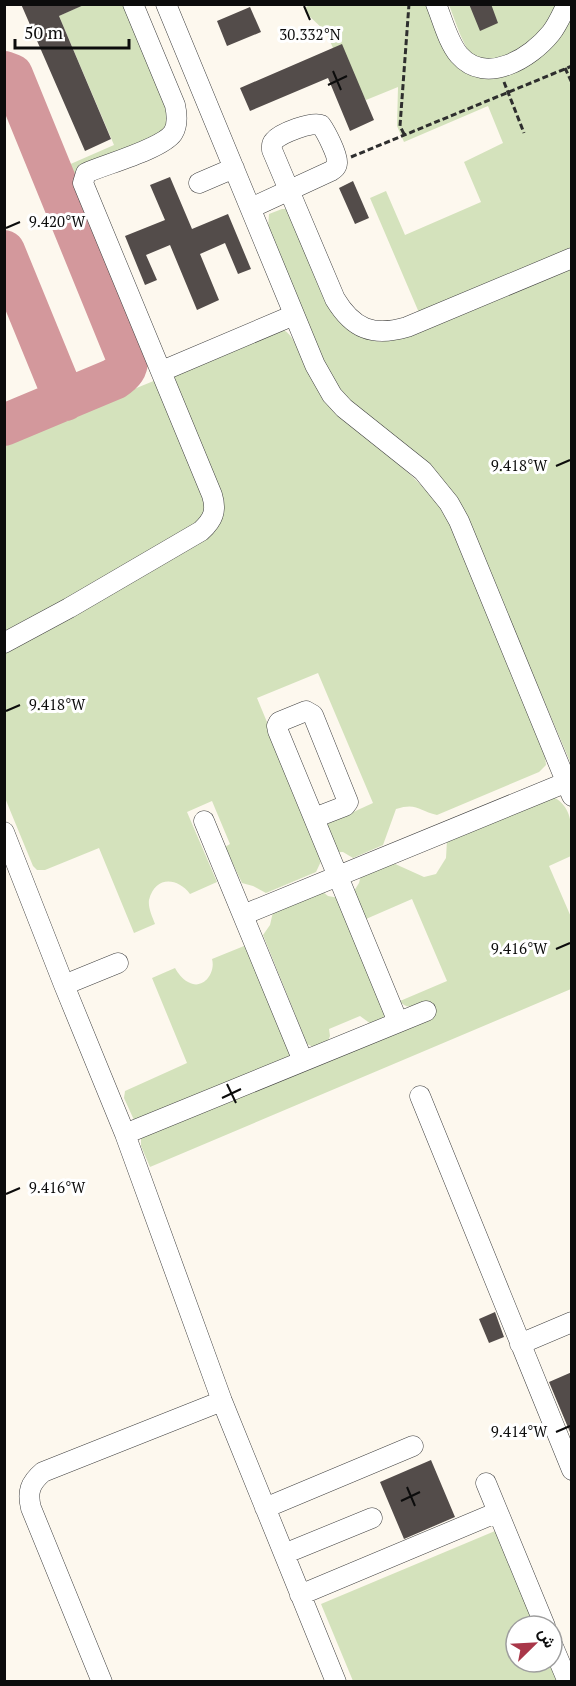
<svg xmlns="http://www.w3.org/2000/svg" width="576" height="1686" viewBox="0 0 576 1686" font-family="'PT Serif',Vazirmatn,serif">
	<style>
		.green { fill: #d4e2bc }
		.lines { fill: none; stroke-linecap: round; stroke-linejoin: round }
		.taxiway { stroke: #d3989c; stroke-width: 42 }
		.building { fill: #534c4a }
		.minor-casing { stroke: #3f3f3f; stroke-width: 21 }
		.path { stroke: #2e2e2e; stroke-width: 3; stroke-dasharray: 6 3; stroke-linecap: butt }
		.minor { stroke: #fff; stroke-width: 20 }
		.ticks { fill: none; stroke: #0c0c0c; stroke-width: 2 }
		.ticks-label { font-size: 15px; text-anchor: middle; fill: #0c0c0c; stroke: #fff; stroke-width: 6; stroke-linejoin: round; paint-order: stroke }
	</style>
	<rect width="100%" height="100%" fill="#fdf8ee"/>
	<path class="green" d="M83 5H129L171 109 167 132 85 170 155 365 148 368 66 166 114 145 59 16Z
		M310 5H430C438 21 454 64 468 73 486 85 534 64 549 50 559 41 565 27 571 15V252L420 315 370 198 386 191 405 235 481 202 464 162 503 143 488 106 404 142 397 126 398 87 366 100 333 48 326 32 305 12 306 7Z
		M449 5H557C555 10 552 16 549 21 537 40 495 73 473 56 463 47 454 17 449 5Z
		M282 209H287L348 329 370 340 381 342 398 338 571 267V764L462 508 358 410 332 379 323 362 268 228 269 214Z
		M281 329C297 333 305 372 316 386 352 436 410 462 446 515L545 756 546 765 539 772 437 815C419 811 417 802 396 809L383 845 353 858 343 852H337L327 824 373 803 318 673 257 698 323 857 316 872 266 893 253 886 242 883 225 847 230 844 212 801 187 812 217 882 190 894C177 877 155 876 149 900 148 908 152 916 155 924L134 933 99 848 45 870H37L33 866 5 798 4 442Z
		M550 798H555C576 810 571 835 571 856L549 866 571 917V989L150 1167 141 1146V1138L144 1135 431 1015 425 1001C416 1005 407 1011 400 1001L447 981 412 899 366 919 354 891 359 883 361 875 393 863 424 877 436 874 446 858 447 840Z
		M323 892 328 896 339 898 386 1012 382 1020 371 1024 360 1016 329 1029 330 1036 327 1043 315 1048 307 1044 263 935 270 925 273 912Z
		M249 944 294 1055 134 1120 124 1098 125 1091 187 1063 152 978 175 968C178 973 182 979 188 982 203 991 216 973 212 959Z
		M495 1531 535 1626H516V1662H550L558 1681H353L321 1604Z"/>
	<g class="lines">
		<path class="taxiway" d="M4 72 12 75 127 357C128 368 123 373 114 379L4 425
			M4 251 65 400"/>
	</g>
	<path class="building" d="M21 4H86L59 16 111 139 85 151Z
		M469 4H491L498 23 480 31Z
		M250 7 261 32 227 46 217 21Z
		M342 44 374 120 350 131 328 78 250 111 240 88Z
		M170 177 192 229 228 214 251 269 238 274 225 243 200 254 219 300 197 310 170 245 146 255 157 280 145 285 125 236 165 220 150 185Z
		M353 181 369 218 355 224 339 188Z
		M495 1312 504 1337 489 1343 479 1319Z
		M572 1372V1437L549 1382Z
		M431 1460 455 1517 404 1539 380 1482Z"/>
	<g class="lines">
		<defs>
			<path id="minor" d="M166 4 315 365 332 395 344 408 423 471 449 503 459 521 572 796
				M436 4C443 21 448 42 459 55 486 86 531 58 551 33 558 24 562 14 567 4
				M199 183 234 168
				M251 208 331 171C334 169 337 167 337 163 338 155 326 132 321 125 313 121 280 133 274 141 271 144 272 146 272 150L335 299C353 329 373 337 407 327L572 258
				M162 371 294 315
				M4 643 69 608 201 531C213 520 217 511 212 495L83 183 86 173C106 164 162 149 173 133 178 125 177 114 175 105L133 4
				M314 818 345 806 348 802 313 715 306 711 279 722 277 726 278 731 398 1022
				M204 821 303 1061
				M4 832 64 985 125 1134 222 1401 336 1682
				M243 915 572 780
				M64 985 118 963
				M420 1096 572 1470
				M125 1134 426 1011
				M520 1344 572 1322
				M486 1483 545 1626
				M265 1508 413 1446
				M284 1554 372 1518
				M300 1595 498 1512
				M552 1644 568 1682
				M102 1682 31 1508C27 1492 30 1483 43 1472L222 1401"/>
		</defs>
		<use href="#minor" class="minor-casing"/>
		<path class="path" d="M565 68 572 83
			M504 82 524 133
			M404 134 400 126 409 4
			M351 157 572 66"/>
		<use href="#minor" class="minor"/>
	</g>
	<path class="ticks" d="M304 6 310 20M333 71 341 90M328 85 347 76M6 228 20 222M556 466 570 460M6 711 20 705M556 949 570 943M227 1084 236 1103M222 1098 241 1089M6 1194 20 1188M556 1432 570 1426M407 1487 415 1506M401 1501 420 1492"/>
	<g class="ticks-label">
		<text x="310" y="40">30.332°N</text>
		<text x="57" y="227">9.420°W</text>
		<text x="519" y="471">9.418°W</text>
		<text x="57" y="710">9.418°W</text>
		<text x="519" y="954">9.416°W</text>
		<text x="57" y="1193">9.416°W</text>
		<text x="519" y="1437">9.414°W</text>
	</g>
	<rect width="576" height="1686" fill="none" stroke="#0c0c0c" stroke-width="12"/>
	<g transform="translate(534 1644) rotate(66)"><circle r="28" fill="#ffffff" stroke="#9e9e9e" stroke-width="1.5"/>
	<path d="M0-4.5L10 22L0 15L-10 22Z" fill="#a93749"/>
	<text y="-9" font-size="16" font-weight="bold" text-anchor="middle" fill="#0c0c0c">ش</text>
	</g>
	<path d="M15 39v9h114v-9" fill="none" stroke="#0c0c0c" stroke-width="3"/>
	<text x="24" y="39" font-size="18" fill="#0c0c0c" stroke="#ffffff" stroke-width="4.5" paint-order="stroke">50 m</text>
</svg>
